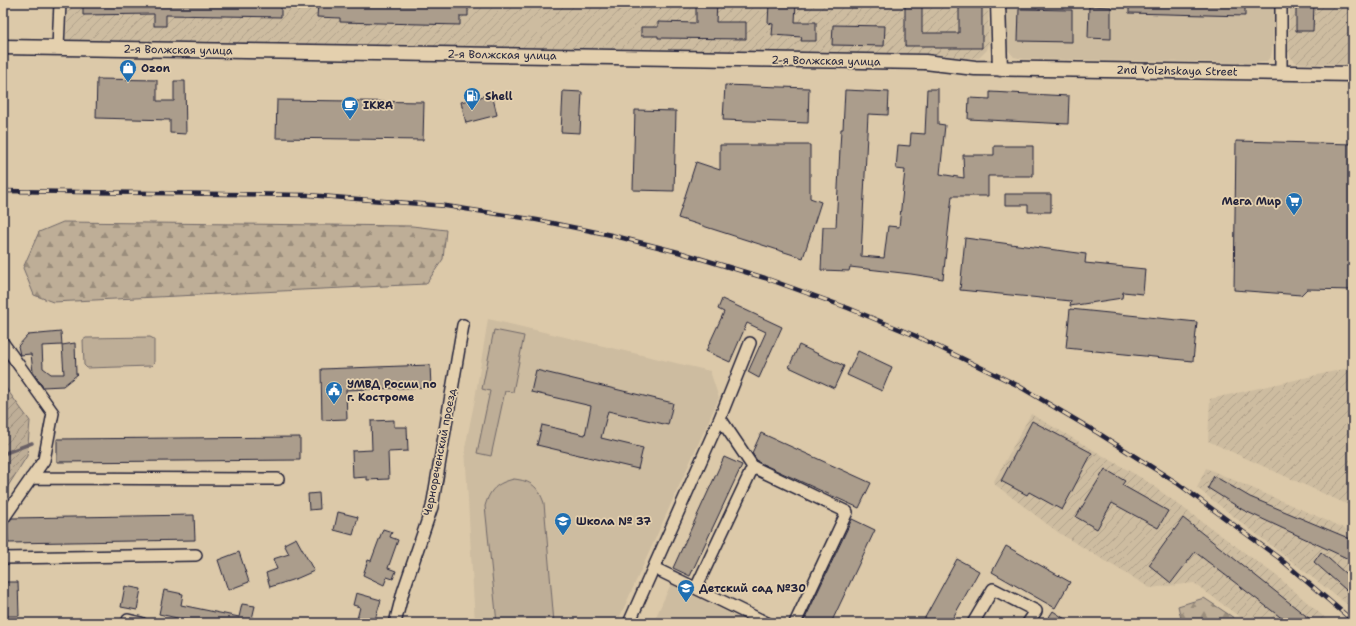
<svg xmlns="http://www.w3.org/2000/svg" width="1356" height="626" viewBox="0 0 1356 626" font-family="'Shantell Sans',sans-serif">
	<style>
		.built { fill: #cdbca0 }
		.industrial { fill: url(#industrial-furrows) }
		.grass { fill: #beae97; stroke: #706869 }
		.forest { fill: url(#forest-firs); stroke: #706869 }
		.garden { fill: url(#garden-furrows); stroke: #706869 }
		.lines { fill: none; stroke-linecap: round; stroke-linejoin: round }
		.stream { stroke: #696166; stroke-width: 3.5 }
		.building { fill: #ab9d8c; stroke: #22223b; fill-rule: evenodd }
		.minor-casing { stroke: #22223b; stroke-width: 14 }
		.tertiary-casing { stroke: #22223b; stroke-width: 17 }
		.minor { stroke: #e4d0ae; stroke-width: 11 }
		.tertiary { stroke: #e4d0ae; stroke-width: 14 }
		.rail-casing { stroke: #22223b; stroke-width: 4.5 }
		.rail { stroke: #e4d0ae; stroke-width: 3; stroke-dasharray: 9; stroke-linecap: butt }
		.labels { text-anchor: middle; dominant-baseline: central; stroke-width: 3.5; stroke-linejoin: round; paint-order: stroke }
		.street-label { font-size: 11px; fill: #22223b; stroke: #e4d0ae }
		.poi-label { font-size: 11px; font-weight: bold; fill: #22223b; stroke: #e4d0ae; text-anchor: start }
	</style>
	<defs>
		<pattern id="industrial-furrows" width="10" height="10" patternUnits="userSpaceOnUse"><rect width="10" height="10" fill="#cdbca0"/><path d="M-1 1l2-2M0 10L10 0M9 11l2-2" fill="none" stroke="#b0a18b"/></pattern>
		<pattern id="forest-firs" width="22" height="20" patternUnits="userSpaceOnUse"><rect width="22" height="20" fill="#beae97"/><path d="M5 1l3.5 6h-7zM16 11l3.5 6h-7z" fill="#9a8d7c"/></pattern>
		<pattern id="garden-furrows" width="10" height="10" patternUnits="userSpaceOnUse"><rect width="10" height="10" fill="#beae97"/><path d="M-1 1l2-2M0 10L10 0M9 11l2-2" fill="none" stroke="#9a8d7c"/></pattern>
	</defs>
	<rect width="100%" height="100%" fill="#dcc9a9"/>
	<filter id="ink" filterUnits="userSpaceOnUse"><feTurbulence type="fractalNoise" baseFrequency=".025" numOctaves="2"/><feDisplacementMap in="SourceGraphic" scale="8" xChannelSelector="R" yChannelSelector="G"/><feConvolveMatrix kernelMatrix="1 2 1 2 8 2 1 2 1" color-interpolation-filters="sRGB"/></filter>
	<g filter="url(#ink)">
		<path class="built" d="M1005 3H1274L1273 45 1271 56 1266 62 1255 63 1024 59 1014 57 1007 49Z
			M488 319 710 371 719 398 617 623H475L465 448 475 399Z
			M671 584 749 623H653Z"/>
		<path class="industrial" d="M68 3H988L989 44 987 50 979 58 66 43Z
			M1290 3H1353V65L1297 63 1291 58 1288 51Z
			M1353 367V507L1208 441 1210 399Z
			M1031 414 1145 480 1278 577 1331 623H1248L1194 583 1150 588 1059 533 993 483Z
			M1206 468 1353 532V609L1197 488Z"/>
		<path class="grass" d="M494 330 524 336 513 392 505 391 491 456 477 453 490 391 482 389Z
			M150 337 154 339V363L151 366 87 368 84 365 83 340 86 338Z
			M514 479C531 481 538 486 544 503L554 623H497L485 506C490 489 497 483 514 479Z"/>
		<path class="forest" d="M63 222 412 226 446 230 443 259 426 284 53 302 34 295 23 268 39 232Z
			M1204 598 1234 618 1238 623H1182L1178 606Z"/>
		<path class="garden" d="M3 384 30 421 27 456 3 494Z"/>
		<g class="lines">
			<path class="stream" d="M3 454 32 443"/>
		</g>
		<path class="building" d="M83 3H281V17L166 15V26H154V14L83 15Z
			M318 3H468V16H460V25L340 22V18L317 17Z
			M696 3H717L716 22H746V39L658 38V36H641V27H658V22L696 23Z
			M769 3H796L795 22H816V41H801L802 37 772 35 773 24 768 23Z
			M905 3H922V33H959V3H982V48H934V46H905Z
			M1129 3H1245V16L1129 13Z
			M1296 4H1314L1313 31H1296Z
			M1089 6 1111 7V39L1088 38Z
			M1019 9 1072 10V42L1018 41Z
			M833 25 885 26 884 46 832 45Z
			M97 79 157 80V101H174V81H185L186 134 170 133V120L96 118Z
			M725 85 809 88 808 123 723 120Z
			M927 89H938V124L945 125 940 174 964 178 963 155H994V146H1033V176H988V196H952L943 279 911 274 850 267 849 271 821 270 823 227H836L841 129H843L845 90 889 92 888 115 868 114 861 256 884 258 888 226 899 227 905 170 896 169 898 145 910 146 911 133 925 134Z
			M563 91 582 92 580 133 561 132Z
			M990 92 1069 96 1068 124 968 119 969 98 990 99Z
			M492 94 497 115 466 123 461 102Z
			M277 100 424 102 423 140 276 138Z
			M635 110 676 111 674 191 633 190Z
			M1236 141 1353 144V290L1307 289 1301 295 1234 290Z
			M720 145H810V198L821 202 803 258 678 218 696 162 720 170Z
			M1005 194H1051V212H1028V205H1005Z
			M965 238 1086 254 1085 263 1145 269 1143 294 1123 292 1122 298 1070 306 1071 301 960 290Z
			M722 299 782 327 759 378 748 372 766 332 747 323 730 362 706 351 724 312 718 309Z
			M1070 309 1197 322 1193 361 1066 348Z
			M61 332 62 345 75 343 76 374H78L63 386 43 387 33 372 31 354 20 355 18 346 28 335ZM62 345 64 374H51L43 368 42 346Z
			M799 345 844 366 834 388 789 367Z
			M858 351 892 367 882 391 847 375Z
			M430 365 431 387 346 390 347 419 322 420 321 369Z
			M536 370 673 403 668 425 608 411 601 438 643 448 638 469 537 445 542 425 585 435 591 406 531 392Z
			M394 420V427H407L408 451 388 452 389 479 367 480V477L353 478 352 451 372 450 371 421Z
			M1032 421 1092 453 1062 510 1029 492 1027 495 1001 481Z
			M761 433 871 483 859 508 758 462 752 453Z
			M300 437V460L57 462V439Z
			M724 457 742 465 690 576 673 568Z
			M1105 469 1125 481 1122 485 1168 511 1158 528 1112 503 1097 529 1076 517Z
			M1214 476 1250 497 1353 540V561L1243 510 1208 488Z
			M319 493 320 509 309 510 308 494Z
			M338 512 358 517 353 535 334 530Z
			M194 515 195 540 8 543 7 524 12 518Z
			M1183 518 1315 623H1288L1195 552 1171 583 1149 565Z
			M852 519 875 530 831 623H803Z
			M383 529 392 532 390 537 398 540 388 568 396 571 393 579 387 577 384 585 363 575 368 560 371 561Z
			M296 538 314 571 298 578 270 587 266 573 277 569 273 559 289 554 284 544Z
			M1006 546 1070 582 1055 608 992 572Z
			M239 552 249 582 228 590 218 560Z
			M1321 552 1353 580V596L1314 562Z
			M957 559 979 571 950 623H922Z
			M3 582H18L19 616H3Z
			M125 586 141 589 137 610 121 607Z
			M164 590 183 594 181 605 239 617 242 604 255 606 251 623H200L159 614Z
			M356 593 381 600 374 623H356L360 607 353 605Z
			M1053 611 1071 623H1045Z"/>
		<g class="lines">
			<defs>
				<path id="minor" d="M58 48 60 3
					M1281 73V3
					M3 343 53 413 44 460 3 519
					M720 418 753 467
					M31 478 278 479
					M3 558 196 555
					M654 568 767 623
					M696 588 753 467 847 512 795 623
					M128 620 141 623
					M395 623 403 592 432 507 463 325
					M629 623 720 418 750 343
					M973 623 993 589 1036 611 1028 623"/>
				<path id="tertiary" d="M998 3 1000 69
					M3 47 925 62 975 68 1353 74"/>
			</defs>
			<use href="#minor" class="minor-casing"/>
			<use href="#tertiary" class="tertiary-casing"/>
			<use href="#minor" class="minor"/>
			<use href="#tertiary" class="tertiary"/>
			<defs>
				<path id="rail" d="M3 191 308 195 446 206 537 220 611 235 682 253 765 278 848 308 916 336 1017 385 1098 433 1177 483 1279 558 1353 621"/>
			</defs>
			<use href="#rail" class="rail-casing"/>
			<use href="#rail" class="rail"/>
		</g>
	</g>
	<defs>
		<symbol id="shop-pin" viewBox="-11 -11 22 30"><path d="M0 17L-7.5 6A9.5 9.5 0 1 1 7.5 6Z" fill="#1f6fb2" stroke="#e4d0ae"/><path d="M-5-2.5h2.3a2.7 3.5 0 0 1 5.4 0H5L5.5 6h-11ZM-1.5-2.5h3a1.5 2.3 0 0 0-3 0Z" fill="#fff"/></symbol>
		<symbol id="fuel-pin" viewBox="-11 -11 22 30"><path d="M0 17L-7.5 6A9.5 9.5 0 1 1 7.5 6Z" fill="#1f6fb2" stroke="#e4d0ae"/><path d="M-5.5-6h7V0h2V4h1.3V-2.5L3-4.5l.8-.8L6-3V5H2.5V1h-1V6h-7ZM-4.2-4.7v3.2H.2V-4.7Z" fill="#fff"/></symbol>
		<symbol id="cafe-pin" viewBox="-11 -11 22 30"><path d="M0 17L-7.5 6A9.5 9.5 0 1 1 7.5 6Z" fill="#1f6fb2" stroke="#e4d0ae"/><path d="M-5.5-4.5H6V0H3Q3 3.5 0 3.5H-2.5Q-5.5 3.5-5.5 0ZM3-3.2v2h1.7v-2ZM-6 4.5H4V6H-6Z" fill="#fff"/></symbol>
		<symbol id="supermarket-pin" viewBox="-11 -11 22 30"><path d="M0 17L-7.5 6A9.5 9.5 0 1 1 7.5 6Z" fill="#1f6fb2" stroke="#e4d0ae"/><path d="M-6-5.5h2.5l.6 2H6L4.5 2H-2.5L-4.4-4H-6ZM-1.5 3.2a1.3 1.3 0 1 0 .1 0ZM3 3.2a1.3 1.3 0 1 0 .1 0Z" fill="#fff"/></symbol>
		<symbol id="civic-pin" viewBox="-11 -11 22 30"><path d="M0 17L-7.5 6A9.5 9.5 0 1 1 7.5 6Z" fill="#1f6fb2" stroke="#e4d0ae"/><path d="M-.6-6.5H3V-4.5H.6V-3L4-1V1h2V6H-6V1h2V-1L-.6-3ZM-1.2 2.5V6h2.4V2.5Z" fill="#fff"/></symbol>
		<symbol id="school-pin" viewBox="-11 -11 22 30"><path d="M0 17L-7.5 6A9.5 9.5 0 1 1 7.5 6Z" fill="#1f6fb2" stroke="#e4d0ae"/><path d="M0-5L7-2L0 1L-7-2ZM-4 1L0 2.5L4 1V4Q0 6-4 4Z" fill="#fff"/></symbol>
	</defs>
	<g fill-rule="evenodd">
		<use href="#shop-pin" x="118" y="58" width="20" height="27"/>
		<use href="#fuel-pin" x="462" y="86" width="20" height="27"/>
		<use href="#cafe-pin" x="340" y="95" width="20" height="27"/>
		<use href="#supermarket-pin" x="1284" y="191" width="20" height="27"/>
		<use href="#civic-pin" x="324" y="380" width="20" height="27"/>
		<use href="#school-pin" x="553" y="511" width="20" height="27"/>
		<use href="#school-pin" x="676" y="578" width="20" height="27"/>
	</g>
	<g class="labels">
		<g class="street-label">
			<text transform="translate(178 50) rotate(1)">2-я Волжская улица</text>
			<text transform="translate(502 55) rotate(1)">2-я Волжская улица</text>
			<text transform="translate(826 61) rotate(1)">2-я Волжская улица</text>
			<text transform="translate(1177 71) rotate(1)">2nd Volzhskaya Street</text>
			<text transform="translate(440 452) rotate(-79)">Чернореченский проезд</text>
		</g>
		<g class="poi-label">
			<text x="141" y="68">Ozon</text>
			<text x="485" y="96">Shell</text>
			<text x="363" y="105">IKRA</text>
			<text x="1281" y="201" text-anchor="end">Мега Мир</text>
			<text x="347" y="384">УМВД Росии по<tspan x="347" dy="13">г. Костроме</tspan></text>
			<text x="576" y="521">Школа № 37</text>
			<text x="699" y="588">Детский сад №30</text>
		</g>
	</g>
	<rect width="1356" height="626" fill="none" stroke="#e4d0ae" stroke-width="16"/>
	<rect x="8" y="8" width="1340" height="610" fill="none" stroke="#22223b" stroke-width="1.5" filter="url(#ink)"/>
</svg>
